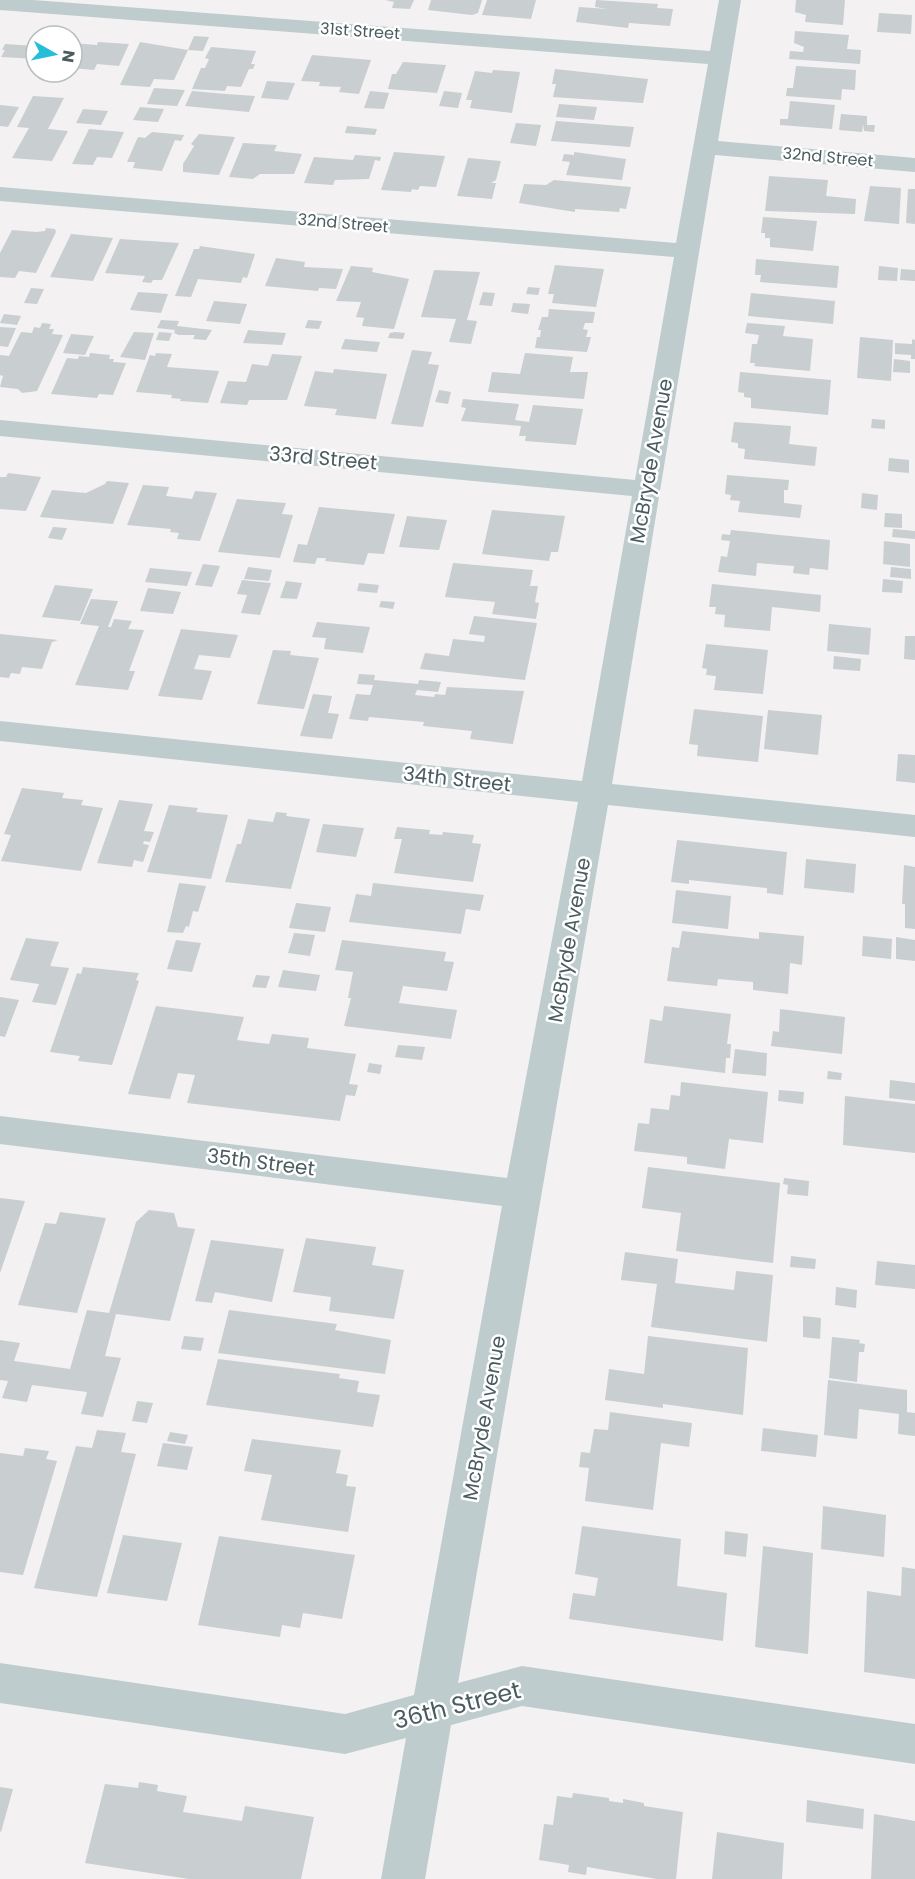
<svg xmlns="http://www.w3.org/2000/svg" width="915" height="1879" viewBox="0 0 915 1879" font-family="Poppins,sans-serif">
	<style>
		.building { fill: #c9ced0 }
		.lines { fill: none; stroke-linecap: round; stroke-linejoin: round }
		.minor { fill: #becccd; fill-rule: evenodd }
		.labels { text-anchor: middle; dominant-baseline: central; stroke-width: 5; stroke-linejoin: round; paint-order: stroke }
		.far-street-label { font-size: 16px; fill: #4a5c5e; stroke: #fff }
		.street-label { font-size: 20px; fill: #4a5c5e; stroke: #fff }
		.near-street-label { font-size: 24px; fill: #4a5c5e; stroke: #fff }
	</style>
	<rect width="100%" height="100%" fill="#f3f1f2"/>
	<path class="building" d="M385 0H414L410 9 392 8 394 2Z
		M431 0H482L478 13 472 15 428 10Z
		M487 0H536L531 19 482 15Z
		M596 0 658 4 657 8 673 9 670 26 629 23 628 28 576 22 579 7 608 9 595 7Z
		M796 0H845L843 25 805 22 806 15 795 12Z
		M879 13 912 15 911 34 877 32Z
		M795 31 849 35 847 49 861 50 860 64 789 59 790 51 803 52 804 47 794 43Z
		M194 36 209 37 203 51 188 50Z
		M98 42 129 44 119 66 97 64 94 70 72 68V43L97 45Z
		M140 42 188 50 174 80 154 79 150 87 120 85Z
		M5 44 36 46V59L1 57 5 50H2Z
		M211 47 256 51 251 64H255L253 69H249L241 87 227 86 225 91 192 89 201 68H205L209 59 205 58Z
		M312 55 371 60 359 94 339 92 341 87 319 86 320 82 301 81Z
		M403 62 446 65 437 93 388 89 392 74H396Z
		M796 66 856 70 855 90 842 89 841 100 786 96 787 88H793Z
		M555 69 648 79 643 103 553 97 556 84H552Z
		M493 70 520 72 512 113 470 108 472 100H466L475 71 492 73Z
		M267 81 295 83 288 100 261 98Z
		M154 88 185 90 177 106 147 104Z
		M192 91 226 94 255 96 249 112 185 106Z
		M370 91 389 93 384 109 364 108Z
		M444 91 462 93 458 108 439 106Z
		M33 96 64 98 48 129 68 131 52 161 12 158 29 128 17 127Z
		M790 101 835 105 832 129 780 125V119H788Z
		M559 104 597 107 594 120 556 117Z
		M0 105 19 107 8 127 0 126Z
		M140 107 164 109 158 122 133 120Z
		M83 109 108 111 101 125 76 123Z
		M841 114 867 116V125H875L874 132 864 131 863 124 862 132 839 130Z
		M556 121 634 127 630 147 551 141Z
		M516 123 541 125 536 146 510 143Z
		M347 126 377 129 375 135 345 133Z
		M89 129 124 132 112 158 97 157 93 165 72 164Z
		M152 132 184 135 181 141 175 140 162 171 133 168 135 162H127L138 137 145 138Z
		M199 134 235 137 219 175 183 172V164L194 146 191 144Z
		M243 143 277 145 274 151 302 154 294 174H260L253 179 229 177Z
		M394 152 445 156 436 187 420 186 418 190 412 189 411 192 381 190Z
		M574 152 626 159 622 180 566 175 570 162 562 161 564 154 574 155Z
		M355 155 381 157 380 161 375 160 369 179 335 180 333 185 304 183 314 157 353 160Z
		M468 158 501 161 496 180 491 183H496L492 199 457 196Z
		M769 176 828 180 826 196 856 199 855 214 765 211Z
		M554 180 631 187 626 209 620 208 619 212 575 209V212L519 203 524 184 546 185Z
		M870 186 901 188 899 224 864 221Z
		M908 189H915V224L906 223Z
		M763 217 817 221 813 251 770 247V238H765V233H761Z
		M46 228 55 229 56 232 36 273 19 271 15 278 0 277V253L12 230 36 232 45 231Z
		M71 234 113 238 93 281 50 277Z
		M120 239 179 243 162 280H153L151 283 142 282 145 276 105 273Z
		M200 246 255 254 247 278 243 277 241 283 198 279 191 297 175 296 194 249H199Z
		M276 258 305 262 304 267 343 269 336 289 319 288 318 291 265 286Z
		M756 259 839 266 837 288 760 282 761 275H755Z
		M555 265 604 269 596 307 552 303 554 294H548Z
		M351 266 373 268 372 272 409 279 394 329 362 326 364 318 356 317 361 302 336 301Z
		M879 266 898 268 897 281 878 280Z
		M901 269 915 270V281L900 280Z
		M434 270 480 272 467 320 477 321 471 344 449 342 456 319 421 317Z
		M528 287 540 288 538 295 526 294Z
		M31 288 44 289 37 304 24 303Z
		M138 292 168 294 161 313 130 310Z
		M483 292 495 293 492 306 479 305Z
		M751 293 835 301 833 324 748 316Z
		M214 301 247 304 240 324 206 321Z
		M513 303 530 304 528 314 511 312Z
		M549 309 595 312 593 323H585L583 329 588 330 586 337H591L587 352 535 348 537 337H540L541 330H538L542 317H548Z
		M4 314 21 316 17 325 0 323Z
		M161 320 179 321 177 326 212 330 206 340 193 339 195 335H179L174 333 175 330 157 328Z
		M308 320 322 321 319 329 305 328Z
		M42 323 51 324 49 329H54L52 334 63 335 37 391 22 393 18 389 0 387 3 376 0 375V355L9 356 21 332 32 333 34 327 40 328Z
		M747 323 785 326 783 336 813 339 810 371 754 366 755 363H750L752 344H757L759 335 745 333Z
		M0 327 16 328 8 347 0 346Z
		M248 330 258 331 286 333 282 345 243 343Z
		M134 332 154 333 145 360 120 357Z
		M159 332 172 333 169 341 156 340Z
		M390 333 395 332 405 333 403 339 388 338Z
		M71 334 94 336 85 355 63 353Z
		M860 337 893 340 891 381 857 378Z
		M345 339 380 342 377 352 341 349Z
		M912 339 915 340V359H911V355L895 354V343L912 344Z
		M412 350 432 352 428 364 439 365 423 427 391 424Z
		M90 353 110 355 109 359H114L113 362 126 363 113 395 99 394 97 398 51 394 67 358 78 359 79 356 89 357Z
		M156 353 172 354 167 367 219 371 208 403 180 401 181 399 171 398 172 395 136 392 150 355 155 356Z
		M525 353 573 357 570 372H588L584 399 488 392 492 372 520 374Z
		M272 354 302 356 287 400H249L247 405 220 403 228 381 246 382 252 364 268 366Z
		M894 359 910 361V373L893 372Z
		M334 369 387 374 376 419 335 415 337 409 304 406 315 371 333 373Z
		M740 372 831 380 828 415 751 408V398L744 397V393L738 392Z
		M439 390 451 392 448 404 435 402Z
		M463 399 519 404 515 420 529 422 533 405 583 409 576 445 525 441 526 436H519L521 426 461 421 466 408 461 407Z
		M872 419 885 420V429L871 428Z
		M734 422 791 426 789 444 817 447 815 466 744 459 745 449 738 448V443L731 442Z
		M889 458 909 460V473L888 471Z
		M8 473 41 477 26 511 0 509V477H6Z
		M727 475 789 480 788 490H784V503L802 505 800 518 738 512 740 501 730 500 731 495 725 494Z
		M107 481 129 483 113 524 40 517 52 490 86 493 105 484Z
		M143 485 169 487 166 496 192 499 195 491 217 493 200 541 177 539 179 533 170 532 171 529 127 525Z
		M862 493 878 495 877 510 861 508Z
		M237 499 286 503 282 514 293 515 280 558 218 552Z
		M319 507 395 514 384 554 368 553 364 565 325 561 326 558H317L315 564 293 562 298 544 307 545Z
		M492 510 565 516 558 552H551L549 561 482 554Z
		M885 513 902 514V528L884 527Z
		M407 516 447 520 439 550 399 547Z
		M53 527 67 528 62 540 48 538Z
		M893 529 915 531V539L892 537Z
		M731 530 830 540 828 570 810 568 809 575 793 573 794 566 757 563 756 576 718 572 721 556 727 557 730 541 721 540 722 534 730 535Z
		M884 541 910 544V567L883 564Z
		M453 563 533 570 530 586H538L535 602 539 603 536 619 492 614 495 602 445 597Z
		M203 564 220 566 212 587 195 585Z
		M248 567 272 570 269 581 244 579Z
		M891 567 911 569V579L890 577Z
		M150 568 192 572 187 586 145 582Z
		M883 579 903 581 902 593 882 592Z
		M242 580 271 583 260 615 241 613 247 595 237 594Z
		M286 581 302 583 297 599 280 598Z
		M359 583 379 585 377 593 357 591Z
		M712 584 821 595 820 612 772 607 770 631 724 627 725 615 715 614 716 607H709Z
		M55 585 93 589 80 621 42 617Z
		M148 588 181 592 173 614 140 611Z
		M91 599 118 601 108 627H111L114 619 132 621 128 629 144 630 129 671H135L128 690 75 685 99 626 80 624Z
		M381 601 395 602 393 609 379 607Z
		M474 616 537 623 525 680 420 669 425 653 449 656 453 639 484 642 485 636 469 634Z
		M317 622 370 627 363 653 324 649 326 638 312 637Z
		M829 624 871 628 869 655 827 651Z
		M181 629 238 635 230 658 199 655 194 669 212 671 202 700 158 696Z
		M0 634 58 640 52 642 42 669 22 667 20 674 11 673 9 678 0 677Z
		M905 636H915V660L904 659Z
		M706 644 768 650 763 694 714 690 716 676 706 675 707 669 702 668Z
		M273 650 291 651 290 655 319 658 304 709 257 704Z
		M834 656 861 659 860 671 833 669Z
		M359 674 375 675 374 680 418 684 419 680 441 682 438 692 417 690 415 695 434 697 435 694 445 695 447 687 524 691 513 744 470 739 472 731 423 726 424 722 369 717 368 721 349 719 356 694 370 695 373 685 357 684Z
		M313 694 332 696 328 713 339 714 332 739 300 736Z
		M694 709 763 716 758 762 697 756 698 745 689 744Z
		M768 710 822 715 818 755 764 749Z
		M898 754 915 755V783L896 781Z
		M22 788 64 793 62 798 83 800 81 805 103 808 81 871 1 861 11 835 4 834Z
		M119 800 153 804 144 831 154 832 150 842 144 841 143 844 149 845 143 862 134 860 132 867 97 863Z
		M169 805 198 808 196 812 228 815 211 879 147 872Z
		M276 812 287 813 286 816 310 819 291 889 225 882 237 844H241L248 819 273 822Z
		M323 824 364 828 356 857 316 852Z
		M397 827 430 830 429 834 442 835 443 832 474 835 472 843 481 844 473 882 394 873 402 839H394Z
		M677 840 787 852 783 895 767 893V888L689 880V884L671 882Z
		M806 859 856 864 854 893 804 888Z
		M904 865 915 867V929L905 928V904H902Z
		M179 883 206 886 198 912 193 911 189 927 186 926 183 933 167 932Z
		M373 883 484 895 480 911 466 909 461 934 349 922 356 894 371 896Z
		M676 890 731 896 728 929 672 923Z
		M296 903 331 907 325 932 289 928Z
		M682 931 759 939V932L804 936 802 965 790 963 788 994 753 990V982L718 979 717 986 667 981 672 947 679 948Z
		M294 933 315 935 310 956 288 953Z
		M863 936 892 939 891 959 862 956Z
		M896 937 915 940V961L896 959Z
		M26 938 59 942 50 966 69 968 56 1005 32 1002 39 984 10 980Z
		M176 940 201 943 192 972 167 969Z
		M342 940 446 952 444 961 454 962 447 991 403 986 399 1003 457 1010 451 1039 344 1026 351 998H348L353 972 335 970Z
		M83 967 139 973 136 980 139 981 112 1065 78 1061 80 1056 50 1052 77 973 81 974Z
		M283 970 320 975 316 991 278 987Z
		M256 975 270 976 266 988 252 987Z
		M0 997 19 1000 5 1037 0 1036Z
		M156 1006 244 1017 237 1040 269 1044 272 1034 309 1038 307 1048 356 1054 349 1084 358 1085 355 1096 346 1095 340 1121 187 1103 195 1075 178 1073 170 1099 128 1094Z
		M664 1006 731 1014 727 1044H731L730 1058H726L725 1073 644 1063 650 1019 662 1021Z
		M780 1009 845 1017 842 1054 771 1046 773 1031 779 1032Z
		M398 1045 425 1047 422 1060 395 1057Z
		M735 1049 767 1053 766 1076 732 1073Z
		M369 1063 382 1065 380 1074 367 1072Z
		M828 1071 842 1073 841 1080 827 1079Z
		M890 1080 915 1083V1101L889 1098Z
		M681 1082 768 1092 763 1143 729 1139 725 1169 687 1164V1157L634 1151 638 1123 649 1124 651 1108 669 1110 671 1095 680 1096Z
		M779 1090 804 1092 803 1104 778 1101Z
		M845 1096 915 1104V1153L843 1145Z
		M648 1167 780 1183 773 1263 676 1251 681 1213 642 1208Z
		M784 1178 809 1181 808 1196 787 1194 788 1185 783 1184Z
		M0 1198 25 1201 0 1273Z
		M149 1210 174 1213 178 1227 195 1229 170 1321 116 1314 105 1356 121 1358 103 1417 81 1414 87 1392 32 1385 27 1402 2 1398 8 1381 0 1380V1340L20 1343 14 1361 70 1369 87 1310 109 1313 136 1222Z
		M60 1212 106 1218 77 1313 18 1305 45 1223 56 1224Z
		M306 1238 376 1247 372 1265 404 1270 394 1319 329 1311 331 1297 293 1292Z
		M211 1240 284 1249 272 1302 215 1292 212 1303 195 1301Z
		M625 1252 678 1259 675 1283 734 1290 736 1271 773 1275 767 1342 651 1327 657 1284 621 1280Z
		M791 1256 816 1259 815 1269 790 1267Z
		M877 1261 915 1265V1289L875 1285Z
		M836 1287 857 1290 856 1308 835 1305Z
		M229 1310 337 1324 335 1330 391 1340 385 1374 218 1353Z
		M803 1316 821 1318 820 1339 803 1337Z
		M184 1336 204 1338 201 1351 181 1349Z
		M648 1336 748 1348 743 1415 663 1404V1408L605 1400 609 1369 644 1374Z
		M832 1337 860 1340 859 1343 865 1344 864 1352H859L857 1382 829 1378Z
		M218 1359 340 1374 339 1378 359 1381 357 1392 380 1395 373 1427 206 1405Z
		M828 1380 907 1390V1412L915 1413V1436L898 1434 899 1414 859 1409 857 1439 824 1435Z
		M137 1401 153 1403 147 1423 132 1421Z
		M610 1412 692 1423 689 1447 661 1443 653 1510 585 1501 589 1468 579 1467 581 1452 590 1453 594 1429 608 1430Z
		M763 1428 818 1435 816 1457 761 1451Z
		M97 1430 126 1433 121 1452 136 1454 97 1597 34 1588 76 1446 92 1448Z
		M170 1432 188 1435 185 1444 167 1441Z
		M252 1439 341 1450 336 1473 348 1475 346 1486 356 1487 348 1532 261 1520 272 1475 244 1471Z
		M163 1443 193 1447 187 1470 157 1466Z
		M25 1448 49 1451 46 1459 57 1461 23 1575 0 1572V1453L23 1456Z
		M823 1506 886 1515 884 1557 821 1549Z
		M582 1526 681 1539 677 1586 727 1593 723 1641 569 1619 573 1593 595 1596 598 1578 575 1574Z
		M725 1531 748 1534 746 1557 724 1554Z
		M123 1535 182 1543 167 1601 107 1593Z
		M219 1536 355 1555 342 1619 303 1613 300 1628 282 1625 280 1637 198 1625Z
		M763 1546 813 1553 808 1654 755 1647Z
		M902 1567 915 1569V1679L864 1672 867 1591 901 1596Z
		M139 1782 158 1785 157 1791 187 1796 183 1812 242 1821 245 1806 314 1817 301 1879H189L85 1863 105 1784 138 1788Z
		M0 1787 13 1789 1 1832 0 1831Z
		M573 1793 609 1798V1801L623 1803V1799L644 1803V1806L683 1812 676 1879H657L587 1867 586 1875 568 1872 569 1865 539 1860 544 1824 553 1825 557 1796 572 1798Z
		M807 1800 864 1809 863 1829 806 1822Z
		M874 1814 915 1821V1879H871Z
		M717 1832 784 1843 782 1879H712Z"/>
	<g class="lines">
		<path class="minor" d="M0 0H33L710 51 719 0H741L718 141 915 158V172L715 155 612 784 915 815V837L608 805 458 1683 522 1666 915 1724V1764L522 1706 451 1725 425 1879H381L406 1738 345 1754 0 1703V1663L345 1714 414 1695 502 1206 0 1144V1116L507 1178 578 802 0 741V721L582 781 632 496 0 436V420L635 480 674 257 0 201V187L676 243 708 64 0 10Z"/>
	</g>
	<g class="labels">
		<g class="far-street-label">
			<text transform="translate(360 31) rotate(4)">31st Street</text>
			<text transform="translate(828 157) rotate(5)">32nd Street</text>
			<text transform="translate(343 223) rotate(5)">32nd Street</text>
		</g>
		<g class="street-label">
			<text transform="translate(323 458) rotate(5)">33rd Street</text>
			<text transform="translate(651 461) rotate(-80)">McBryde Avenue</text>
			<text transform="translate(457 779) rotate(6)">34th Street</text>
			<text transform="translate(569 940) rotate(-80)">McBryde Avenue</text>
			<text transform="translate(261 1162) rotate(7)">35th Street</text>
			<text transform="translate(484 1418) rotate(-80)">McBryde Avenue</text>
		</g>
		<g class="near-street-label">
			<text transform="translate(457 1705) rotate(-14)">36th Street</text>
		</g>
	</g>
	<g transform="translate(54 54) rotate(99)"><circle r="28" fill="#ffffff" stroke="#b7bebf" stroke-width="1.5"/>
	<path d="M0-4.5L10 22L0 15L-10 22Z" fill="#26bdd9"/>
	<text y="-9" font-size="16" font-weight="bold" text-anchor="middle" fill="#4a5c5e">N</text>
	</g>
</svg>
